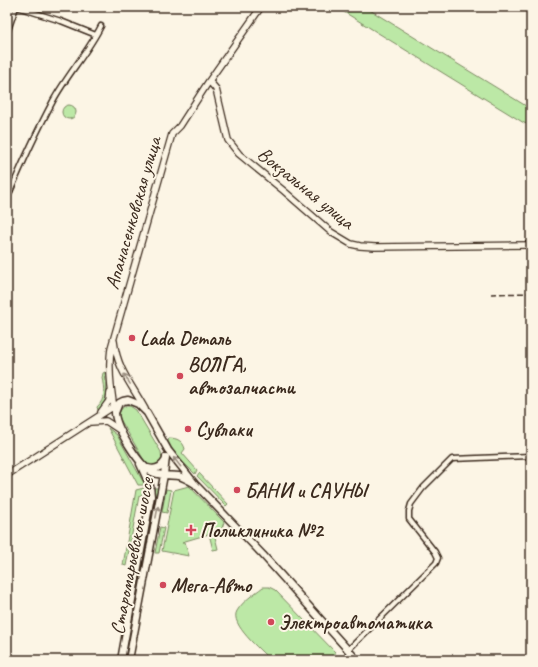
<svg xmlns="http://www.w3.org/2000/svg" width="538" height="667" viewBox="0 0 538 667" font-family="Caveat,sans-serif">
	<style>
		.green { fill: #bce8a6; stroke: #7c8962 }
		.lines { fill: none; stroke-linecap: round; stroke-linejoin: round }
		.street-casing { stroke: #3b2a1e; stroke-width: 7 }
		.secondary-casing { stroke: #3b2a1e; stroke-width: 8 }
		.primary-casing { stroke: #3b2a1e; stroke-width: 9 }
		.street { stroke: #fcf5e5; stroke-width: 4 }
		.secondary { stroke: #fcf5e5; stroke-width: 5.5 }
		.primary { stroke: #fcf5e5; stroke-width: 6 }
		.rail { stroke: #3b2a1e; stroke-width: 1.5; stroke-dasharray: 6 3; stroke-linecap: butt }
		.oneway { stroke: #9c9082 }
		.poi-dot { fill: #d1495b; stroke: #fcf5e5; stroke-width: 1.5 }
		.labels { text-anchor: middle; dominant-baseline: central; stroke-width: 4; stroke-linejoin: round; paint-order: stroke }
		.street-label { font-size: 20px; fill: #3b2a1e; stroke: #fcf5e5 }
		.poi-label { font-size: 20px; font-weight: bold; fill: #3b2a1e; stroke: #fcf5e5; text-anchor: start }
	</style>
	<rect width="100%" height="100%" fill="#fcf5e5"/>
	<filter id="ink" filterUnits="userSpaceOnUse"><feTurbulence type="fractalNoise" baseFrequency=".025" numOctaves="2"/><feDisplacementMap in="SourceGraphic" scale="8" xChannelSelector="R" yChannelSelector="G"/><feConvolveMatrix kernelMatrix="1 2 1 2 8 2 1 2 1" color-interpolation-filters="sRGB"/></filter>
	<g filter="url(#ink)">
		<path class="green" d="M336 7H365L531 109V125L524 123Z
			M62 112a7 7 0 1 1 14 0a7 7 0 1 1-14 0Z
			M105 372C106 386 110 400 98 410L97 407C106 399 104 388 102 378L103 373Z
			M125 406H130L136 410 161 452 162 460 158 465 151 467 145 462 120 419C118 413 120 409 125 406Z
			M108 428 117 435 145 485H138Z
			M169 438C177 438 183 441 185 449L182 453 197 470 195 474 174 453 168 441Z
			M199 473 228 504 226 506 197 476Z
			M189 486 224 522 221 531 215 537 218 549 213 550 209 534 182 542H185L189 556 162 551 174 490Z
			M144 488 145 492 139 496 126 566 123 565 136 490Z
			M154 488H158L127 660H123L155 494Z
			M166 489 171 490 167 513 162 512Z
			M160 527 164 528 159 553H155Z
			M263 587H269L275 590 335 652V660H270C261 650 229 624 237 611 243 601 254 594 263 587Z"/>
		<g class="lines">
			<defs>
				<path id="street" d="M17 7 61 21 96 35
					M7 33 16 7
					M7 199C21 166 36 133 53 101 67 75 88 52 101 26
					M348 650 436 563 438 558 435 552 409 519V511L411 504 423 488 452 459 531 456"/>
				<path id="secondary" d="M209 81 216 89 228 140 239 154 284 191 331 232 351 244 360 246 375 247 531 245
					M114 341C117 369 132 385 145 409
					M101 412 109 401 110 393
					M115 413C111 392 108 369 111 348L172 134 180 126 209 81 261 7
					M91 422 106 421 121 431
					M7 475 116 405"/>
				<path id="primary" d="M148 468C155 470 161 468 165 461
					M195 484C190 481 185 478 179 476 171 475 162 476 154 473 140 468 116 428 115 413L119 403 123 401 128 400 138 404 147 413 168 450 195 484 263 555 357 660
					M121 660 151 496 150 486 140 464
					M129 660 164 475 166 457"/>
			</defs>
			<use href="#street" class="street-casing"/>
			<use href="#secondary" class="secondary-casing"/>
			<use href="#primary" class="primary-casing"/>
			<use href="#street" class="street"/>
			<use href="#secondary" class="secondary"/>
			<use href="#primary" class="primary"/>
			<path class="rail" d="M491 294 531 293"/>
		</g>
		<defs><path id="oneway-shaft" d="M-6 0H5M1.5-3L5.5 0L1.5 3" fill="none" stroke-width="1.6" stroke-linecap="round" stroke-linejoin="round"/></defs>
		<g class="oneway">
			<use href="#oneway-shaft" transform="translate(127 379) rotate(-122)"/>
			<use href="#oneway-shaft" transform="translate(177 462) rotate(-128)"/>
			<use href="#oneway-shaft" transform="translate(157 512) rotate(-79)"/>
		</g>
	</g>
	<g class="poi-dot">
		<circle cx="132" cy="338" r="4"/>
		<circle cx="180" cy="376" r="4"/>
		<circle cx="188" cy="429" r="4"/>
		<circle cx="237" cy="490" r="4"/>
		<path d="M189 524h4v4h4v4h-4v4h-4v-4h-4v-4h4z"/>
		<circle cx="163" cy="585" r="4"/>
		<circle cx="271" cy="622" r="4"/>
	</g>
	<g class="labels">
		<g class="street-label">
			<text transform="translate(306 188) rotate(39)">Вокзальная улица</text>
			<text transform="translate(133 213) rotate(-74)">Апанасенковская улица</text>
			<text transform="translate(132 556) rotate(-79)">Старомарьевское шоссе</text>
		</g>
		<g class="poi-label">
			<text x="140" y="338">Lada Dеталь</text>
			<text x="188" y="364">ВОЛГА,<tspan x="188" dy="23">автозапчасти</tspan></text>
			<text x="196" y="429">Сувлаки</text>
			<text x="245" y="490">БАНИ и САУНЫ</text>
			<text x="200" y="530">Поликлиника №2</text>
			<text x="171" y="585">Мега-Авто</text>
			<text x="279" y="622">Электроавтоматика</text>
		</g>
	</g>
	<rect width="538" height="667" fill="none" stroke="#fcf5e5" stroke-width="24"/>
	<rect x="12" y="12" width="514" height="643" fill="none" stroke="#3b2a1e" stroke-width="1.5" filter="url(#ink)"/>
</svg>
